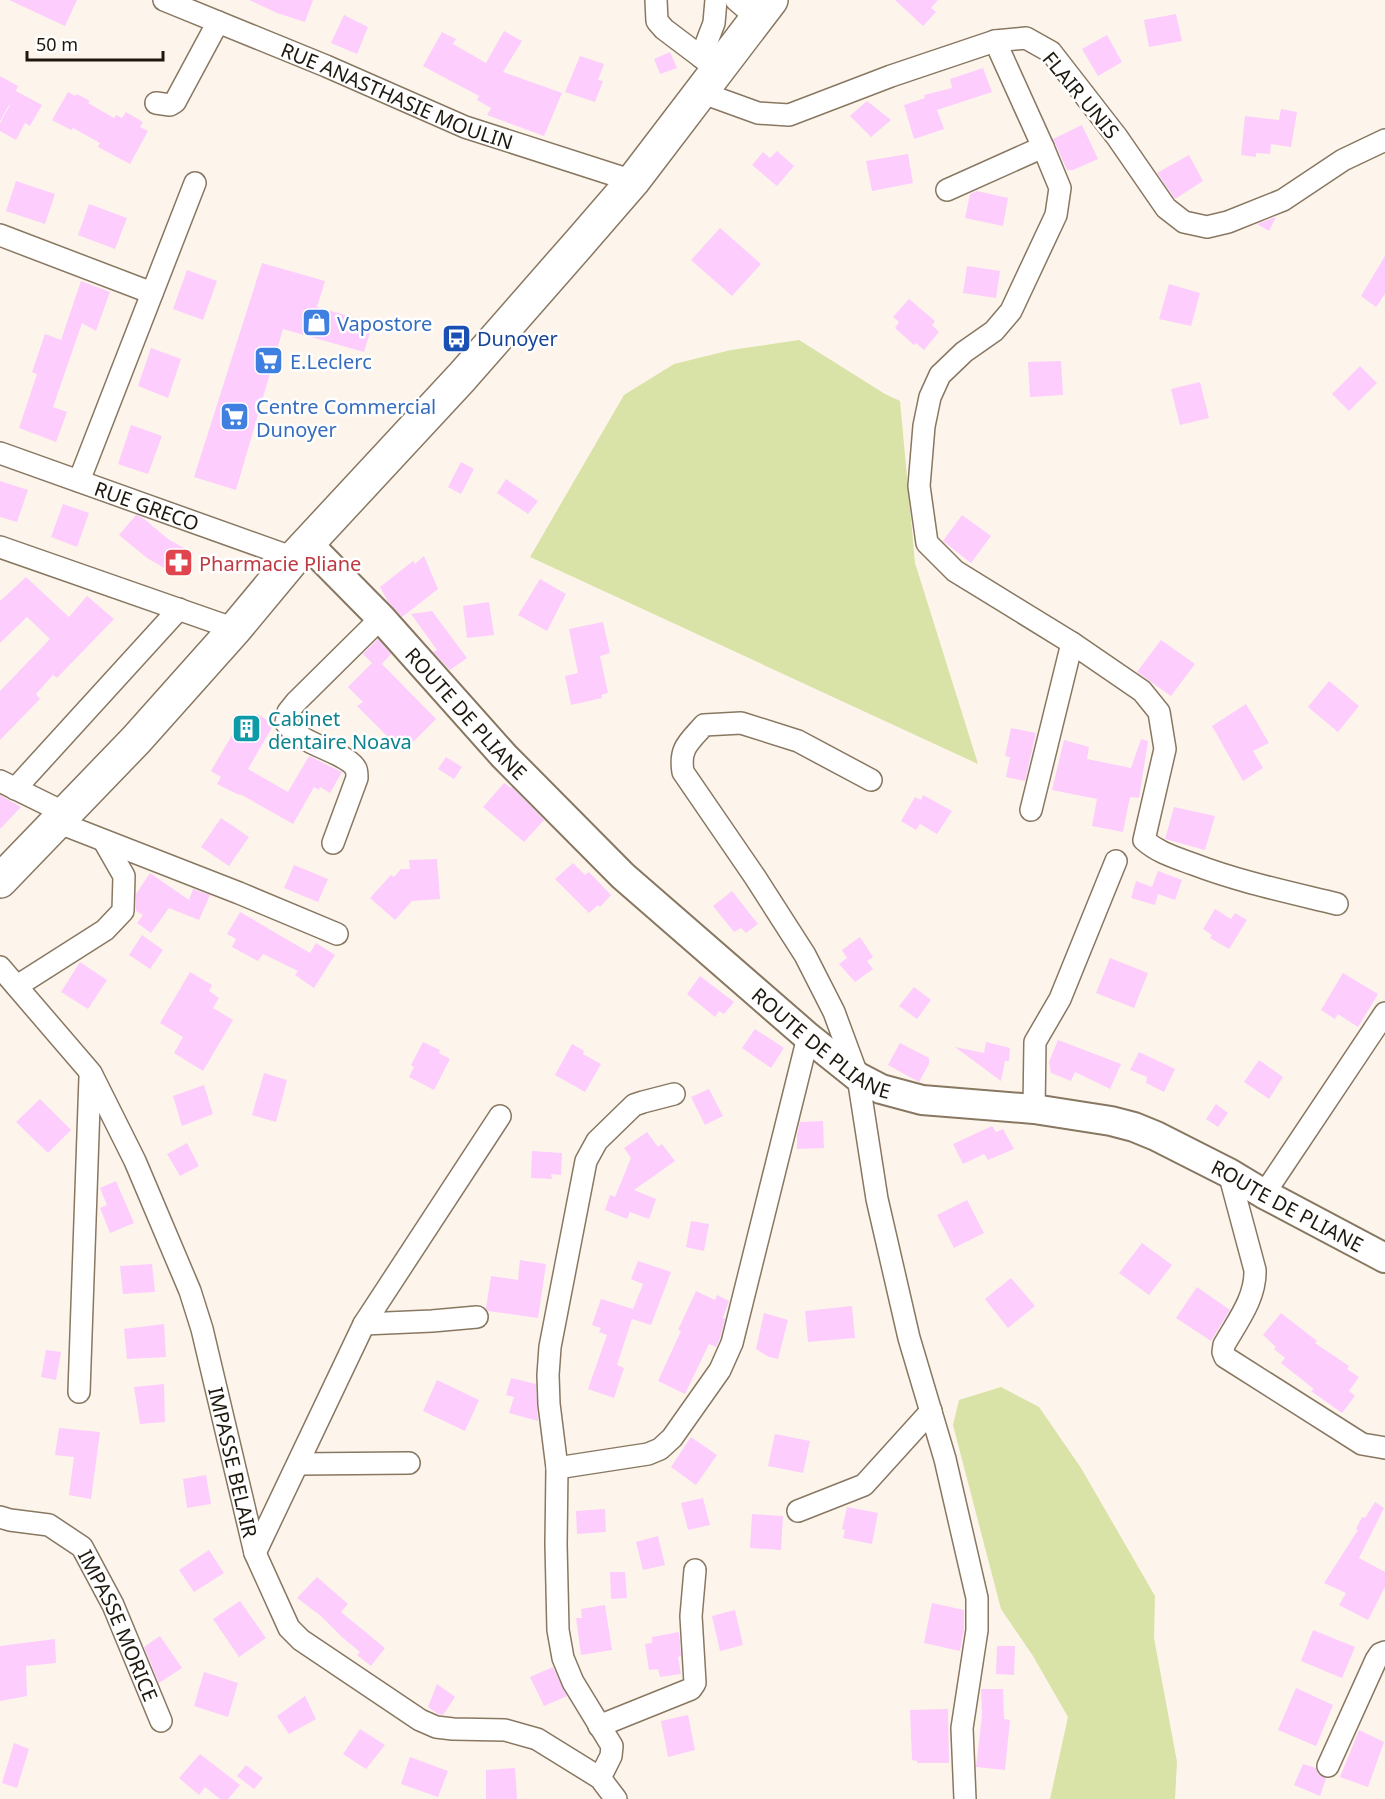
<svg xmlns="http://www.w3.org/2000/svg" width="1385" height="1799" viewBox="0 0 1385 1799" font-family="'Noto Sans',sans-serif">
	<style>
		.green { fill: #d9e2a7 }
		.building { fill: #fccdfd }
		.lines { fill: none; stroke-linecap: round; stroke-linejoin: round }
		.street-casing { stroke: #887761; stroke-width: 24 }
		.secondary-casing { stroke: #887761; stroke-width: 32 }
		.primary-casing { stroke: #887761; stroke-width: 36 }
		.street { stroke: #fff; stroke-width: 21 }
		.secondary { stroke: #fff; stroke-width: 28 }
		.primary { stroke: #fff; stroke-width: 33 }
		.labels { text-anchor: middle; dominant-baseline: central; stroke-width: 5; stroke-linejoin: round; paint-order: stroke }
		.street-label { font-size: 20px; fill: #1e180f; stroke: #fff }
		.shop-label { font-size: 20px; fill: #366cbe; stroke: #fff; text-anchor: start }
		.transit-label { font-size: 20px; fill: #164399; stroke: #fff; text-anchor: start }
		.health-label { font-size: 20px; fill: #be3a42; stroke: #fff; text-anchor: start }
		.culture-label { font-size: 20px; fill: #0d838f; stroke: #fff; text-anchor: start }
	</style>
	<rect width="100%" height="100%" fill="#fdf5eb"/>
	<path class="green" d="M799 340 885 394 900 401 915 563 978 764 530 557 624 395 674 364 731 350Z
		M1001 1387 1039 1407 1081 1468 1155 1596 1154 1638 1177 1762 1175 1799H1050L1068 1717 1033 1656 1001 1609 953 1425 959 1400Z"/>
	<path class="building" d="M9 0H77L65 26Z
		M249 0H313L305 22 277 13Z
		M895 0H938L931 8 936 12 923 26Z
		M1176 14 1182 41 1149 47 1144 20Z
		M344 15 368 27 357 54 331 43Z
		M504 31 522 41 503 72 562 93 544 136 487 115 491 108 477 100 479 96 423 66 442 32 456 39 453 44 486 63Z
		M1107 35 1122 62 1098 76 1082 49Z
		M670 52 677 68 660 74 654 59Z
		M580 56 604 64 598 80 603 81 595 102 565 92Z
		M983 68 992 92 937 110 944 129 914 139 904 105 925 98 924 95 952 88 950 79Z
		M0 76 18 86 16 91 42 105 30 126 25 123 16 140 0 131V123L10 105H9L0 121Z
		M68 92 75 96 77 94 90 101 88 103 114 118 116 115 122 118 126 112 143 122 140 127 148 131 130 164 98 147 100 143 73 128 71 130 52 120Z
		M867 101 891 120 871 137 850 116Z
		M1281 109 1297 112 1291 147 1271 144 1270 154 1256 153V157L1241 155 1245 116 1279 120Z
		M1082 125 1098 159 1073 170H1067L1053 139Z
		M777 151 794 166 777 186 752 165 763 152 770 158Z
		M908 154 913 183 872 191 866 161Z
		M1189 155 1203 181 1175 199 1157 173Z
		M16 181 55 194 45 224 6 211Z
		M977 191 1008 198 1003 226 965 218 970 194Z
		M89 204 127 218 115 249 78 235Z
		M1276 217 1269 231 1257 224Z
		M720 228 761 264 732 296 691 260Z
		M1385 256V294L1376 307 1361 296Z
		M262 263 325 281 317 307 373 323 364 352 283 329 236 490 194 477Z
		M967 266 1000 271 996 298 963 293Z
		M187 270 217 281 203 320 173 309Z
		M81 281 110 292 96 331 82 323 53 407 67 412 56 442 19 428 37 374 32 372 45 334 61 340Z
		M1169 284 1200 293 1191 326 1159 319Z
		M909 299 935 321 932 325 939 332 924 350 916 343 914 345 895 328 899 322 893 317Z
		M151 348 181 359 168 398 138 386Z
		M1061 361 1063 395 1030 397 1028 362Z
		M1360 366 1377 383 1349 411 1332 394Z
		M1200 382 1209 418 1180 425 1171 389Z
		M131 425 162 436 148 474 118 464Z
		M461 462 474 469 461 494 448 487Z
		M506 479 538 501 528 514 497 493Z
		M0 481 28 490 17 522 0 517Z
		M63 504 89 513 77 547 51 537Z
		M136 515 143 518 168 539 193 553 180 577 147 558 119 535Z
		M962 515 991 536 971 563 943 541Z
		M424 556 438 589 402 617 388 602 380 587 413 561 415 564Z
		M26 577 69 617 87 596 114 619 57 678 53 675 36 694 40 699 0 740V691L50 639 27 617 0 643V601Z
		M540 579 566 594 547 631 518 615Z
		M489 602 494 635 467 638 463 606Z
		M432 611 467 658 450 670 433 652 437 650 411 614Z
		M603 622 610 653 600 656 608 693 601 695 602 698 571 705 565 676 578 673 569 629Z
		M378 639 391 654 382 664 436 719 403 752 357 706 363 702 348 687 372 663 363 654Z
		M1161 640 1195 664 1171 696 1137 672Z
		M1329 681 1359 706 1338 732 1308 707Z
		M1246 704 1269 743 1253 751 1263 768 1243 781 1212 726Z
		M257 714 274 724 248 769 288 792 309 756 342 772 330 793 320 787 319 790 314 787 293 824 240 794 239 795 217 784 221 777 211 771 235 730 238 731 244 720 251 724Z
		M1011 728 1036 733 1025 781 1006 777 1010 757 1005 756Z
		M1141 739 1148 741 1139 798 1130 797 1123 832 1092 826 1097 799 1052 790 1064 740 1089 747 1087 759 1131 768Z
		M446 757 462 767 454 779 438 769Z
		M504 783 511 788 512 787 544 820 524 842 483 807Z
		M0 795 21 807 0 829Z
		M923 795 952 811 937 834 920 824 916 830 901 821 915 797 921 800Z
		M1174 807 1215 816 1205 850 1165 839Z
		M221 818 249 837 229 866 201 847Z
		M437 859 440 899 412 901 395 920 370 898 391 875 394 877 401 869H410L409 860Z
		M573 863 585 875 589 872 611 895 600 907 598 905 589 913 555 879Z
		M294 865 328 879 318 902 284 888Z
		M1158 871 1182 880 1175 900 1158 894 1155 905 1131 898 1136 881 1152 887Z
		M150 873 189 900 193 889 210 895 199 920 169 908 151 933 137 923 143 915 136 911V894Z
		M732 891 758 924 746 933 741 928 734 932 713 906Z
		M1215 909 1231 919 1235 913 1247 920 1229 949 1210 938 1212 935 1203 929Z
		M240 912 310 953 316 943 335 955 314 988 295 975 298 971 263 954 258 961 232 947 236 939 227 934Z
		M142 935 163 950 150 969 129 955Z
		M860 937 873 957 867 961 873 969 855 982 839 964 847 958 842 950Z
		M1110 958 1148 973 1134 1008 1096 993Z
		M80 962 107 980 88 1009 61 992Z
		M190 972 212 985 209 991 219 998 213 1008 233 1020 203 1071 174 1053 183 1037 160 1023Z
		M1343 973 1378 994 1358 1027 1338 1014 1335 1019 1321 1010Z
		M700 976 734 1002 724 1014 719 1011 715 1017 687 994Z
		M914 987 931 1000 917 1019 899 1006Z
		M755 1029 784 1048 771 1068 742 1048Z
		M1058 1040 1121 1064 1110 1089 1075 1072 1071 1081 1051 1073 1049 1062Z
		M423 1042 440 1050 439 1053 450 1059 434 1090 409 1077 414 1067 411 1065Z
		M986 1042 1010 1048 1009 1061H1005L1001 1081 955 1047 984 1053Z
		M900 1043 929 1058V1064L919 1082 888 1065Z
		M572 1044 584 1051 583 1054 601 1064 585 1092 555 1075Z
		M1139 1052 1175 1069 1164 1092 1146 1083 1147 1077 1130 1070Z
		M1259 1060 1283 1077 1269 1099 1244 1082Z
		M264 1073 287 1080 276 1122 252 1115Z
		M204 1085 213 1114 182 1126 173 1096Z
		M709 1089 723 1116 705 1125 691 1097Z
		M40 1099 71 1130 48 1153 16 1122Z
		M1216 1104 1228 1113 1218 1127 1206 1119Z
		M823 1121 824 1148 797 1149V1135L800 1122Z
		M992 1126 996 1132 1003 1129 1014 1149 988 1160 984 1154 963 1164 953 1144Z
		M647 1132 658 1147 662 1144 675 1161 634 1190 656 1199 649 1219 630 1212 627 1219 605 1210 610 1195 615 1197 631 1158 624 1148Z
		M187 1143 199 1166 180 1176 167 1154Z
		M532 1151 562 1153 561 1175 551 1174 552 1179 531 1178Z
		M116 1181 134 1223 110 1233 100 1208 107 1205 100 1188Z
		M967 1200 984 1233 954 1248 937 1215Z
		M691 1221 709 1224 704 1251 686 1247Z
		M1142 1243 1172 1265 1149 1295 1119 1273Z
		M520 1260 546 1264 538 1318 488 1311 486 1308 491 1276 518 1280Z
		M638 1261 671 1272 651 1325 632 1319 617 1365 624 1368 614 1398 588 1389 607 1335 599 1332 601 1328 592 1325 601 1299 633 1309 643 1284 631 1279Z
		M152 1264 155 1292 123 1294 120 1266Z
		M1011 1278 1035 1306 1008 1328 985 1299Z
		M1197 1287 1230 1310 1211 1341 1176 1318Z
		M696 1291 715 1300 717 1295 729 1301 723 1318 725 1319 720 1338 716 1347 709 1344 685 1394 658 1381 681 1331 678 1330Z
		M852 1306 855 1338 808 1342 805 1311Z
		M764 1313 788 1320 778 1359 769 1357 756 1349Z
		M1281 1313 1317 1341 1315 1343 1349 1366 1347 1369 1359 1377 1349 1391 1355 1396 1342 1413 1311 1391 1314 1389 1281 1363 1285 1358 1274 1349 1276 1347 1263 1335Z
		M164 1324 166 1357 127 1359 124 1329Z
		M46 1350 61 1352 56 1380 41 1377Z
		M511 1378 536 1384 538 1421 509 1413 514 1397 506 1395Z
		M437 1380 479 1400 465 1431 423 1411Z
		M164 1384 165 1422 140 1424 134 1387Z
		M59 1428 100 1432 91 1499 69 1495 74 1457 55 1455Z
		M775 1434 810 1441 803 1473 768 1466Z
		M691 1437 717 1455 696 1485 671 1467Z
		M206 1475 211 1504 187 1508 183 1479Z
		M703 1498 710 1525 688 1530 681 1503Z
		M1375 1502 1384 1508 1359 1558 1385 1572V1587L1368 1620 1339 1605 1346 1593 1324 1583 1358 1530 1356 1529 1362 1517 1365 1518Z
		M847 1507 878 1513 872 1544 843 1538 845 1530 842 1529Z
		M605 1509 606 1532 577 1534 576 1511Z
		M752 1514 783 1516 781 1550 750 1548Z
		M658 1536 665 1565 643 1570 636 1542Z
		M209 1550 224 1573 194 1592 179 1570Z
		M610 1572H625L627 1598 611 1599Z
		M317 1577 348 1604 341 1612 385 1648 371 1666 357 1655 360 1652 343 1638 321 1616 297 1598Z
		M240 1601 266 1638 239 1657 213 1619Z
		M932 1603 964 1610V1629L960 1651 924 1643Z
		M605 1605 612 1650 581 1655 576 1618H582L581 1609Z
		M735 1610 743 1645 720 1651 712 1616Z
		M1313 1630 1355 1647 1342 1678 1301 1661Z
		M679 1632 681 1656 678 1657 681 1674 660 1677 658 1669 649 1670 645 1644 652 1643V1637Z
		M160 1636 182 1668 159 1683 144 1647Z
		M55 1639 56 1663 26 1666 27 1696 0 1701V1646Z
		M997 1646H1015L1014 1675 996 1674Z
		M553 1667 567 1696 544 1706 530 1677Z
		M204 1672 238 1683 228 1717 194 1706Z
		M437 1684 455 1697 443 1715 438 1714 428 1707Z
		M1296 1688 1333 1705 1316 1746 1278 1730Z
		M981 1689H1003L1004 1719 1010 1720 1005 1770 976 1767 982 1716Z
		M305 1696 316 1719 289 1734 277 1716Z
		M948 1709 949 1763H917V1761L912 1760 910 1710Z
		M688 1715 695 1750 668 1757 661 1721Z
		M360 1729 385 1745 366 1769 343 1754Z
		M1359 1730 1384 1742 1368 1787 1340 1777Z
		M14 1743 29 1749 17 1788 2 1783Z
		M200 1754 240 1785 228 1799H220L205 1787 199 1795 179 1778Z
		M410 1757 448 1771 438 1797 401 1784Z
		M1303 1764 1316 1768 1318 1774 1326 1778 1320 1796 1294 1785Z
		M246 1765 263 1778 254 1789 237 1776Z
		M515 1768 517 1799H486V1770Z"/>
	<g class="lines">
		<defs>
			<g id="street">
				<path id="s1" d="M164 0 326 66 465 127 633 181"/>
				<path d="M656 0 657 21 664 29 717 69"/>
				<path d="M736 0 757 18"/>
				<path d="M995 41 1043 147 1060 188 1056 215 1011 311 994 331 964 352 940 375 930 397 924 426 919 486 927 543 955 571 1072 643 1142 691 1159 712 1165 749 1144 840C1159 853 1174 857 1193 864 1240 882 1288 892 1337 904"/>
				<path d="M701 57 714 23 716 0"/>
				<path d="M700 92 758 113 789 115 891 76 995 41 1026 38 1051 52 1117 137 1166 208 1184 222 1207 227 1228 222 1283 200 1343 160 1385 140"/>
				<path d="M156 103 170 105 175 102 218 22"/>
				<path d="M947 190 1043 147"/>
				<path d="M0 235 152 293"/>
				<path id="s2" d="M0 453 294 558"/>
				<path d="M79 481 195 183"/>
				<path d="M0 547 235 629"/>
				<path d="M871 780 798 741 741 723 704 725C689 742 679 748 683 772L755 877 805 955 834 1012 858 1077 877 1199 909 1338 945 1459 977 1598V1630L962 1728 965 1799"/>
				<path d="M0 781 65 813"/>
				<path d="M15 789 179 609"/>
				<path d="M1031 810 1072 643"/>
				<path d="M57 822 239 893 337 934"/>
				<path d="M333 843 357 778C357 776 357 771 356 769 348 752 299 745 286 723L288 712 296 702 381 618"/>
				<path id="s3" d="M0 967 91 1073 135 1161 190 1291 202 1329 255 1553 289 1628 301 1640 420 1720 436 1727 453 1729 505 1730 537 1739 600 1778 616 1799"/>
				<path d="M17 986 105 930 123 911 124 876 104 841"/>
				<path d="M1034 1109 1035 1042 1060 999 1116 861"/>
				<path d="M1229 1173 1255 1270C1256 1298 1237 1322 1224 1345L1223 1352 1225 1357 1362 1444 1385 1448"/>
				<path d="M1264 1194 1385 1013"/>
				<path d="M364 1324 432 1321 477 1317"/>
				<path d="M79 1392 90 1077"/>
				<path d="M298 1464 409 1463"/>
				<path d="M557 1468 648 1454 660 1449 672 1438 720 1370 732 1343 808 1037"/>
				<path d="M798 1511 864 1485 931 1411"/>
				<path id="s4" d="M0 1517 10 1520 49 1525 82 1547 113 1605 161 1721"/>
				<path d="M255 1553 364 1324 500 1116"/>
				<path d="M599 1726 691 1689 695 1683 691 1616 695 1570"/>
				<path d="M1328 1766 1376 1660 1380 1654 1385 1652"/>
				<path d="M600 1778 611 1756 612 1746 573 1682 563 1658 558 1630 556 1544 557 1468 549 1404 548 1375 550 1347 586 1161 597 1141 634 1105 643 1102 674 1094"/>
			</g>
			<g id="secondary">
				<path id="s5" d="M308 544 381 618 504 756 623 876 808 1037 858 1077 881 1089 922 1100 1034 1109 1111 1121 1134 1127 1156 1136 1229 1173 1264 1194 1385 1258"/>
			</g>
			<path id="primary" d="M0 881 136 740 235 629 294 558 462 377 582 240 633 181 771 0"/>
		</defs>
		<use href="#street" class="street-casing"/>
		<use href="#secondary" class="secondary-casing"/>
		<use href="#primary" class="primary-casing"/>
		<use href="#street" class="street"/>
		<use href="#secondary" class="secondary"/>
		<use href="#primary" class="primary"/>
	</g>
	<defs>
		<symbol id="shop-square" viewBox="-11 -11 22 22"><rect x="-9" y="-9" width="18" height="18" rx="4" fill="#3f7fe0" stroke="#fff"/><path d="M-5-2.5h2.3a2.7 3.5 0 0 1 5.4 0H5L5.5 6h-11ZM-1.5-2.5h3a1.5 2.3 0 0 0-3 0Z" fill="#fff"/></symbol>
		<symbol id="bus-square" viewBox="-11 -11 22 22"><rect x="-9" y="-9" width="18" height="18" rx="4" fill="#1a4fb4" stroke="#fff"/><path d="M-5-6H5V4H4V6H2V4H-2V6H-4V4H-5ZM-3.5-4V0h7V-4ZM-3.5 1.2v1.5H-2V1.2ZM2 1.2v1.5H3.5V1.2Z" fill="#fff"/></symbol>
		<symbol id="supermarket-square" viewBox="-11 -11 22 22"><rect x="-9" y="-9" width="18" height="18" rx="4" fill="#3f7fe0" stroke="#fff"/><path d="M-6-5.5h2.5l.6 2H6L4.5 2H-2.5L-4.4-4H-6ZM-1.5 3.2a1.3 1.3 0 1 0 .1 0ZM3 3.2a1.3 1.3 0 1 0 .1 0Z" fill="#fff"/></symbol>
		<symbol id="pharmacy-square" viewBox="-11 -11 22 22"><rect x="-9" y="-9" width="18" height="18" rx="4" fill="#e0444e" stroke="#fff"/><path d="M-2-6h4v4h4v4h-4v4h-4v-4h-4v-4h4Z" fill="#fff"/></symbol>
		<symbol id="building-square" viewBox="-11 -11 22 22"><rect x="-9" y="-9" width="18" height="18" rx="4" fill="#0f9aa8" stroke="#fff"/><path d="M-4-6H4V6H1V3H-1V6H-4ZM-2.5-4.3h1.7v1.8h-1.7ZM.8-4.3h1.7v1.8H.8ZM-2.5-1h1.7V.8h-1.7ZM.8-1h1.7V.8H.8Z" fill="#fff"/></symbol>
	</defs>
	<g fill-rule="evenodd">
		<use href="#shop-square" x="300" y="306" width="33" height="33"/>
		<use href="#bus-square" x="440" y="322" width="33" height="33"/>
		<use href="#supermarket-square" x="252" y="344" width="33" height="33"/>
		<use href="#supermarket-square" x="218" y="400" width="33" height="33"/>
		<use href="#pharmacy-square" x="162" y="546" width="33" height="33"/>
		<use href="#building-square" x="230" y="712" width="33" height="33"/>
	</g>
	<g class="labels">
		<g class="street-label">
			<text stroke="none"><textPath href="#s1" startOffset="252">RUE ANASTHASIE MOULIN</textPath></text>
			<text transform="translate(1081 95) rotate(50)">FLAIR UNIS</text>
			<text stroke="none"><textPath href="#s2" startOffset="156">RUE GRECO</textPath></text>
			<text stroke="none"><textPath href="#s5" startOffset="232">ROUTE DE PLIANE</textPath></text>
			<text stroke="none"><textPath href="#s5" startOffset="718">ROUTE DE PLIANE</textPath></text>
			<text stroke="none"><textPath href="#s5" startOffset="1222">ROUTE DE PLIANE</textPath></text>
			<text stroke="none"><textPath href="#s3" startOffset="556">IMPASSE BELAIR</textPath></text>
			<text stroke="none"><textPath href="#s4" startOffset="176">IMPASSE MORICE</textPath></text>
		</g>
		<g class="shop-label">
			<text x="337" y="323">Vapostore</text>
			<text x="290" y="361">E.Leclerc</text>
			<text x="256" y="406">Centre Commercial<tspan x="256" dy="23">Dunoyer</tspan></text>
		</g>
		<g class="transit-label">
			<text x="477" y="338">Dunoyer</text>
		</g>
		<g class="health-label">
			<text x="199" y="563">Pharmacie Pliane</text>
		</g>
		<g class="culture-label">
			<text x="268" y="718">Cabinet<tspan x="268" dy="23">dentaire Noava</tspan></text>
		</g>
	</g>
	<path d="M27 51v9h136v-9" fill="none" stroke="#1e180f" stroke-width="3"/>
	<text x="36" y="51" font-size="18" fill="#1e180f" stroke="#ffffff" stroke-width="4.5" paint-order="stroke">50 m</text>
</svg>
